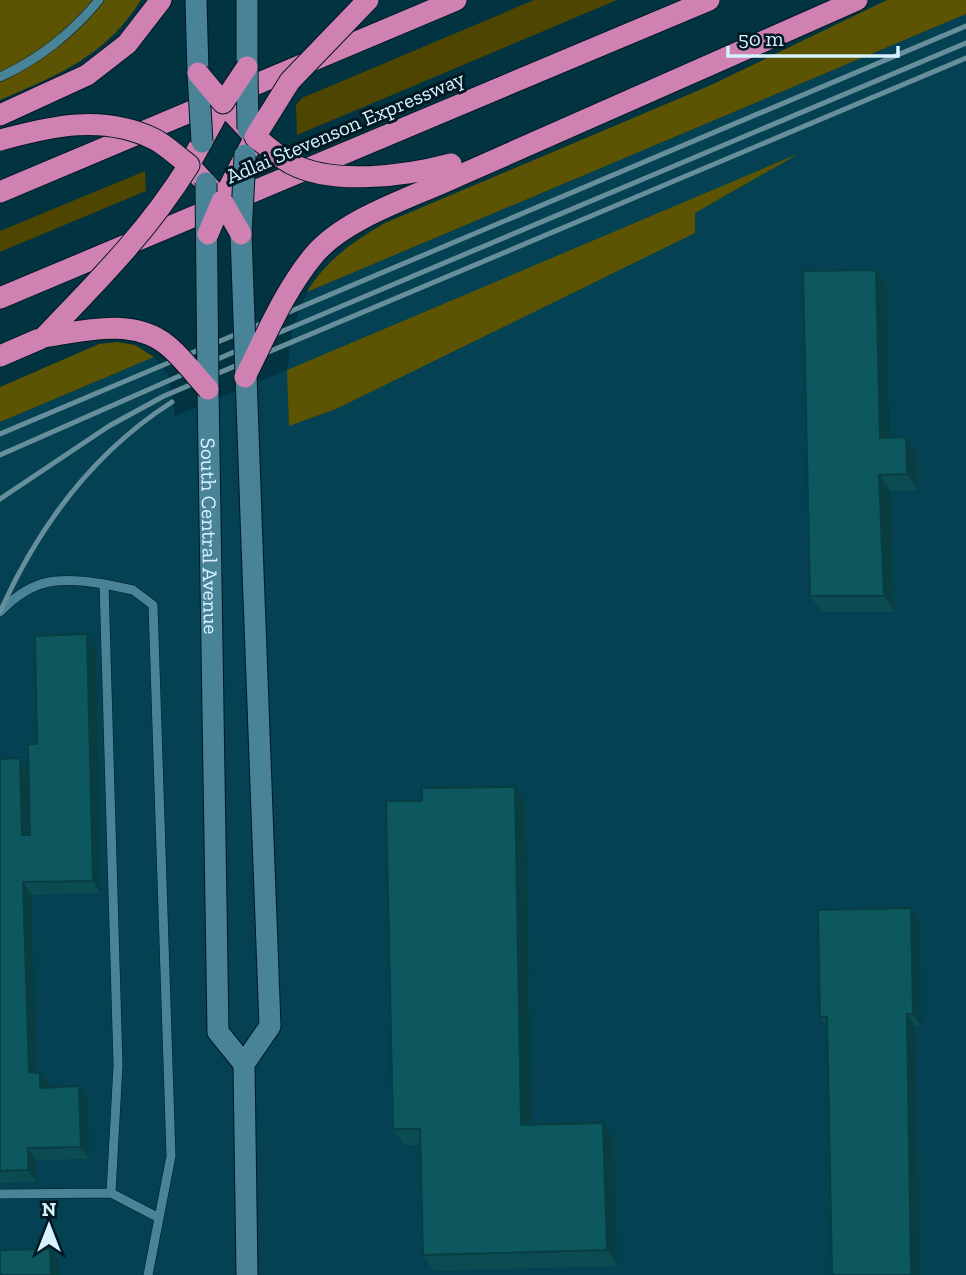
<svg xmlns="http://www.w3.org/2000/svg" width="966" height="1275" viewBox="0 0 966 1275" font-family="'Zilla Slab',serif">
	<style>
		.built { fill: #044152 }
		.green { fill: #4e4600 }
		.forest { fill: #5c5402 }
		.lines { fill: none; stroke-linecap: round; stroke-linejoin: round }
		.service-casing { stroke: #001923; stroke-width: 10 }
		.secondary-casing { stroke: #001923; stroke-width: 23 }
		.motorway-casing { stroke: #001923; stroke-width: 23 }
		.service { stroke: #498397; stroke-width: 9 }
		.secondary { stroke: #498397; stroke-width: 21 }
		.motorway { stroke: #cf81b1; stroke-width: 21 }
		.rail { stroke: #668e9b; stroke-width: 5 }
		.secondary-bridge-casing { stroke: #001923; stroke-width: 23; stroke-linecap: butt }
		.motorway-bridge-casing { stroke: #001923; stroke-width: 23; stroke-linecap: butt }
		.secondary-bridge { stroke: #498397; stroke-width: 21 }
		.motorway-bridge { stroke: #cf81b1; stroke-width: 21 }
		.wall { fill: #0a4c51 }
		.shaded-wall { fill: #083e42 }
		.building { fill: #0c585e; stroke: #083e42; stroke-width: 2 }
		.labels { text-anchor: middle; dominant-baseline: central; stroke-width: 6; stroke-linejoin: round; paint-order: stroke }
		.street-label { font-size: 21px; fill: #d5f2fe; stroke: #021820 }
	</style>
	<rect width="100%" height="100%" fill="#013341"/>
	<path class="built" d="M966 14V1275H0V422L154 357 168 374 175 416 287 370 292 330 307 292Z"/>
	<path class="green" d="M534 0H617L297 135 296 105 302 98Z
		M145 171 146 191 0 252V231Z"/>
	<path class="forest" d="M0 0H141C106 56 58 75 0 100Z
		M887 0H966V14L307 292C327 259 353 242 385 223L711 85Z
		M800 153 695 213V233L336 409 289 426 287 370Z
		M117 342 135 345 154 357 0 422V387L99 344Z"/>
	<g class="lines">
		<defs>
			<path id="service" d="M0 77C38 60 73 32 99 0
				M0 612C33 577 60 577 104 584
				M0 1194 111 1193
				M148 1275 171 1156 153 605 133 590 104 584 118 1065 111 1193 159 1218"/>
			<g id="secondary">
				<path d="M196 0 198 73"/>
				<path d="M247 0V67"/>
				<path id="s1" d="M208 389 218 1032 244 1064"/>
				<path d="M247 1275 244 1064 270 1026 252 544"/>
			</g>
			<path id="motorway" d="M223 103 255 137 222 201 189 165Z
				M0 115 87 75 127 44 161 0
				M456 177 857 0
				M0 192 456 0
				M0 298 709 0
				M0 356 44 337"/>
		</defs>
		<use href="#service" class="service-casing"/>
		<use href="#secondary" class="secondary-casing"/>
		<use href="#motorway" class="motorway-casing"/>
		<use href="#service" class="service"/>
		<use href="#secondary" class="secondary"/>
		<use href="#motorway" class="motorway"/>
		<path class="rail" d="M0 434 966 26
			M0 455 252 344 966 43
			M0 499 109 426 164 396 966 58
			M0 612C38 527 92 453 172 402"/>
		<defs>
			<path id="secondary-bridge" d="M247 67 248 129
				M198 73 202 142
				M245 155 241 234 252 544
				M206 183 208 389"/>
			<path id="motorway-bridge" d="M368 0 290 81 255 137C266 145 278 156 290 163 332 186 406 176 451 164
				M198 73 223 103 247 67
				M0 140C52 126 103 114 154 139 166 145 178 157 189 165 149 230 97 282 44 337
				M222 201 241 234
				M208 234 222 201
				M44 337C83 331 133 317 167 345 182 357 195 375 208 389
				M245 377C266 336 284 291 314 255 345 218 413 197 456 177"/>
		</defs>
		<use href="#secondary-bridge" class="secondary-bridge-casing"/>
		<use href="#motorway-bridge" class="motorway-bridge-casing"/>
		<use href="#secondary-bridge" class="secondary-bridge"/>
		<use href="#motorway-bridge" class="motorway-bridge"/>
	</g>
	<path class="wall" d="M876 270 887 286 891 437 917 453 918 490 891 491 895 612H822L810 596Z
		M87 634 96 646 101 893 31 895 37 1073 49 1085V1087L88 1098 90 1159 36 1160V1182L0 1183V759L28 771 37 744Z
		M526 803 532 1125 603 1123 614 1139 618 1266 434 1271 423 1255 421 1145H404L393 1129Z
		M920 921 922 1026 827 1027 820 1017Z"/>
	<path class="shaded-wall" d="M876 270 887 286 891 454 880 438Z
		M906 437 917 453 918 490 907 474Z
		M879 475 891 491 895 612 884 596Z
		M87 634 96 646 101 893 93 881Z
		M20 758 28 771 31 847 22 835Z
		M515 787 526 803 532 1141 521 1125Z
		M23 882 31 895 38 1085 29 1072Z
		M911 908 920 921 922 1026 913 1014Z
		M907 1014 915 1026 920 1275H911Z
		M40 1073 49 1085 48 1100 40 1088Z
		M79 1086 88 1098 90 1159 81 1147Z
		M603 1123 614 1139 618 1266 607 1250Z
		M28 1148 36 1160V1182L28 1170Z
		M50 1249 59 1261V1275H51Z"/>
	<path class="building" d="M876 270 880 438 906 437 907 474 879 475 884 596H810L803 271Z
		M87 634 93 881 23 882 29 1072 40 1073V1088L79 1086 81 1147 28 1148V1170L0 1171V759L20 758 22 835H30L28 744H37L35 636Z
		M515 787 521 1125 603 1123 607 1250 423 1255 420 1129H393L386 801H422V788Z
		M911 908 913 1014H907L911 1275H832L827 1017H820L818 910Z
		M50 1249 51 1275H0V1250Z"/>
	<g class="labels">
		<g class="street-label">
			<text transform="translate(345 127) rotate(-23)">Adlai Stevenson Expressway</text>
			<text stroke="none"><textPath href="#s1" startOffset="147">South Central Avenue</textPath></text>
		</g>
	</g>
	<g transform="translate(49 1226)" stroke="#021820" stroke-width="5" paint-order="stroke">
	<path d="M0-5L12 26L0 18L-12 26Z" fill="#d5f2fe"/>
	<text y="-10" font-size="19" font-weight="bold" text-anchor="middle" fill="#d5f2fe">N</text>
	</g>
	<path d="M728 46v10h170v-10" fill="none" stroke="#d5f2fe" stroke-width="3.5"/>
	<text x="738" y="46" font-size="21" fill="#d5f2fe" stroke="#021820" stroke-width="5" paint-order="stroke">50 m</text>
</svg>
